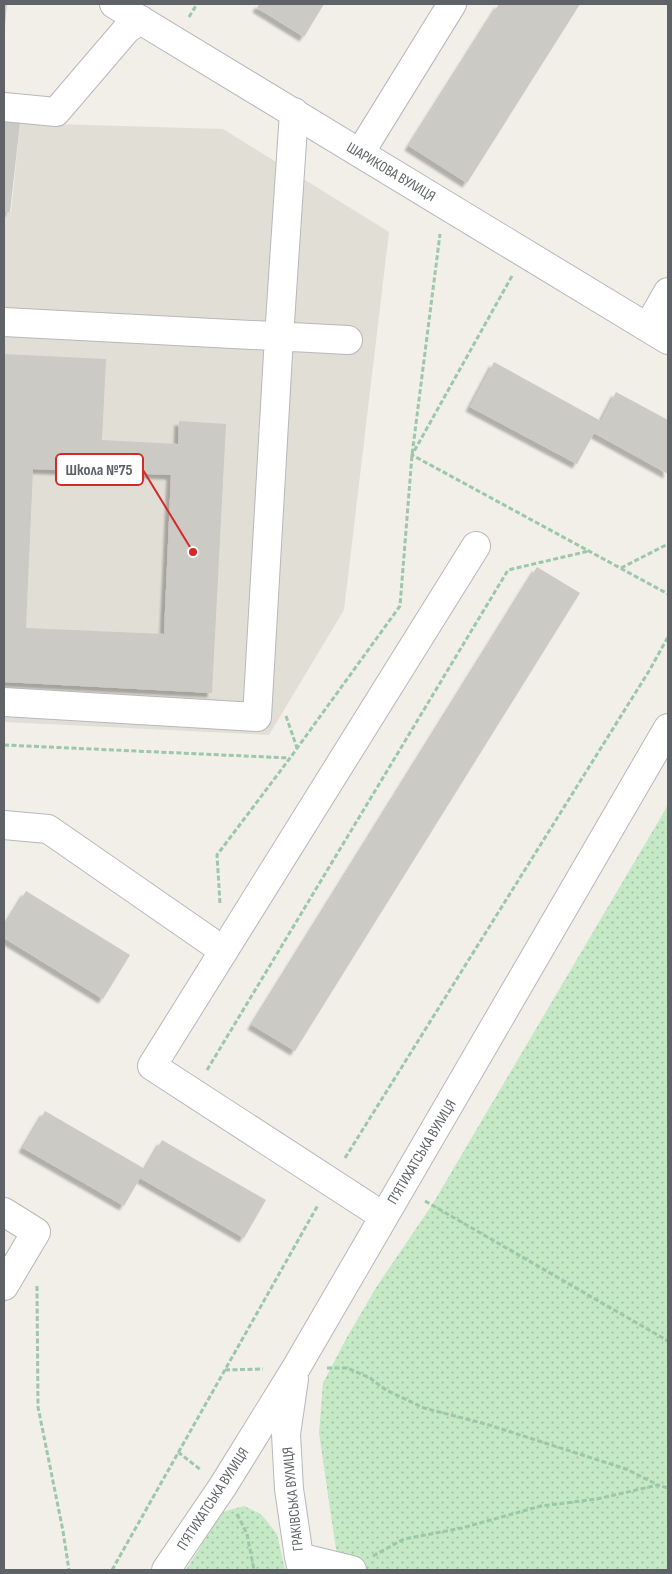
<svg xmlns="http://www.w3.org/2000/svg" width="672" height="1574" viewBox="0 0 672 1574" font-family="'Sofia Sans Condensed',sans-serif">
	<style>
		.education { fill: #e1ded6 }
		.grass { fill: url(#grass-dots) }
		.building { fill: #cccac5; fill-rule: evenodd; filter: url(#shadow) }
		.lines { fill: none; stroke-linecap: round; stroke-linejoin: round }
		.minor-casing { stroke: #b5b8bc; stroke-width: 30 }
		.path { stroke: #9cc7a9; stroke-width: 3; stroke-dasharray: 5 2.5; stroke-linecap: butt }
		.minor { stroke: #fff; stroke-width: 28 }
		.labels { text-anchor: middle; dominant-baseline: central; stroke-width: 4; stroke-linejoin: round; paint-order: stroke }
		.street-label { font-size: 15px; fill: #5f6368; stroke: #fff }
		.leader { fill: none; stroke: #d62828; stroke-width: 2 }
		.callout-dot { fill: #d62828; stroke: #fff; stroke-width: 2 }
		.callout { fill: #fff; stroke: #d62828; stroke-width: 2 }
		.callout-label { font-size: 16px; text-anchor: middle; font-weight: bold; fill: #5f6368 }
	</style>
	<defs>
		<pattern id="grass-dots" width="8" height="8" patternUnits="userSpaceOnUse" patternTransform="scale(1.25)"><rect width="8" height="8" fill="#c5e8c5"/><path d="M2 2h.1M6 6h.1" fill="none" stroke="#a3c0a4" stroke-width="1.8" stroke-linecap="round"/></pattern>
		<filter id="shadow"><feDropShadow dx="-4.5" dy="4.5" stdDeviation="1" flood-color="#0004"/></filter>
	</defs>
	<rect width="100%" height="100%" fill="#f1efe8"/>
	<path class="education" d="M20 123 223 129 389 232 344 610 269 735 4 722V212H11Z"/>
	<path class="grass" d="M668 805V1570H339L319 1433 323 1383 346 1339 377 1286 432 1205Z
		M244 1506 261 1514 277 1534 285 1570H186L222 1512Z"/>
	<path class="building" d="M4 4H7L5 26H4Z
		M259 4H324L304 37 257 8Z
		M499 4H580L467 183 409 146Z
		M4 121 20 123 10 212H4Z
		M4 354 106 359 102 440 178 444 179 421 226 424 212 693 4 682ZM33 469 171 475 164 634 26 628Z
		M494 362 601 421 616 392 668 420V474L594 433 577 464 470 407Z
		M537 567 580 593 295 1051 252 1025Z
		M26 891 130 955 103 999 4 938V927Z
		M45 1111 145 1169 162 1140 266 1200 244 1238 140 1178 124 1206 23 1148Z"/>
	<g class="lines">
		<defs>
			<path id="minor" d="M114 4 668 340
				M4 107 56 112 127 29 141 20
				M360 153 452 4
				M4 322 348 340
				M648 327 668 292
				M4 702 257 717 279 337 294 112
				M4 825 48 829 224 951
				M4 1212 36 1232 4 1286
				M383 1216 152 1066 476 546
				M294 1379 286 1434 289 1489 299 1557 302 1570
				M299 1557 352 1570
				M166 1570 223 1486 296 1368 668 728"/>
		</defs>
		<use href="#minor" class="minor-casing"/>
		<path class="path" d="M189 17 197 4
			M512 276 412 455 668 594
			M621 568 668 544
			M286 716 297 748
			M4 745 289 758
			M220 903 217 855 290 758 400 606 412 455 440 234
			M207 1070 508 570 589 551
			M345 1158 649 671 668 637
			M425 1201 668 1341
			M37 1286 38 1407 63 1531 69 1570
			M327 1368H347L370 1378 386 1390 424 1408 486 1424 626 1469 658 1485
			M225 1370 263 1369
			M178 1452 201 1470
			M237 1514 247 1534 254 1570
			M373 1556 404 1539 462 1528 541 1506 597 1499 658 1485 668 1488
			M112 1570 318 1205"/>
		<use href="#minor" class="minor"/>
	</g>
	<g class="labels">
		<g class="street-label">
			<text transform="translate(391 172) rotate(31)">ШАРИКОВА ВУЛИЦЯ</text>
			<text transform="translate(422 1152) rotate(-59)">П’ЯТИХАТСЬКА ВУЛИЦЯ</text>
			<text transform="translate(213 1499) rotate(-57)">П’ЯТИХАТСЬКА ВУЛИЦЯ</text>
			<text transform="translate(293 1499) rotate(-96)">ГРАКІВСЬКА ВУЛИЦЯ</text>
		</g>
	</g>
	<path class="leader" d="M193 552L143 470"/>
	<circle class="callout-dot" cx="193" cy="552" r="5"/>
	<rect class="callout" x="56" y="454" width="87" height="31" rx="5"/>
	<g class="callout-label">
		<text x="99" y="475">Школа №75</text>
	</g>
	<rect width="672" height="1574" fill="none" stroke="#5f6368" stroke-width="10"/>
</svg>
